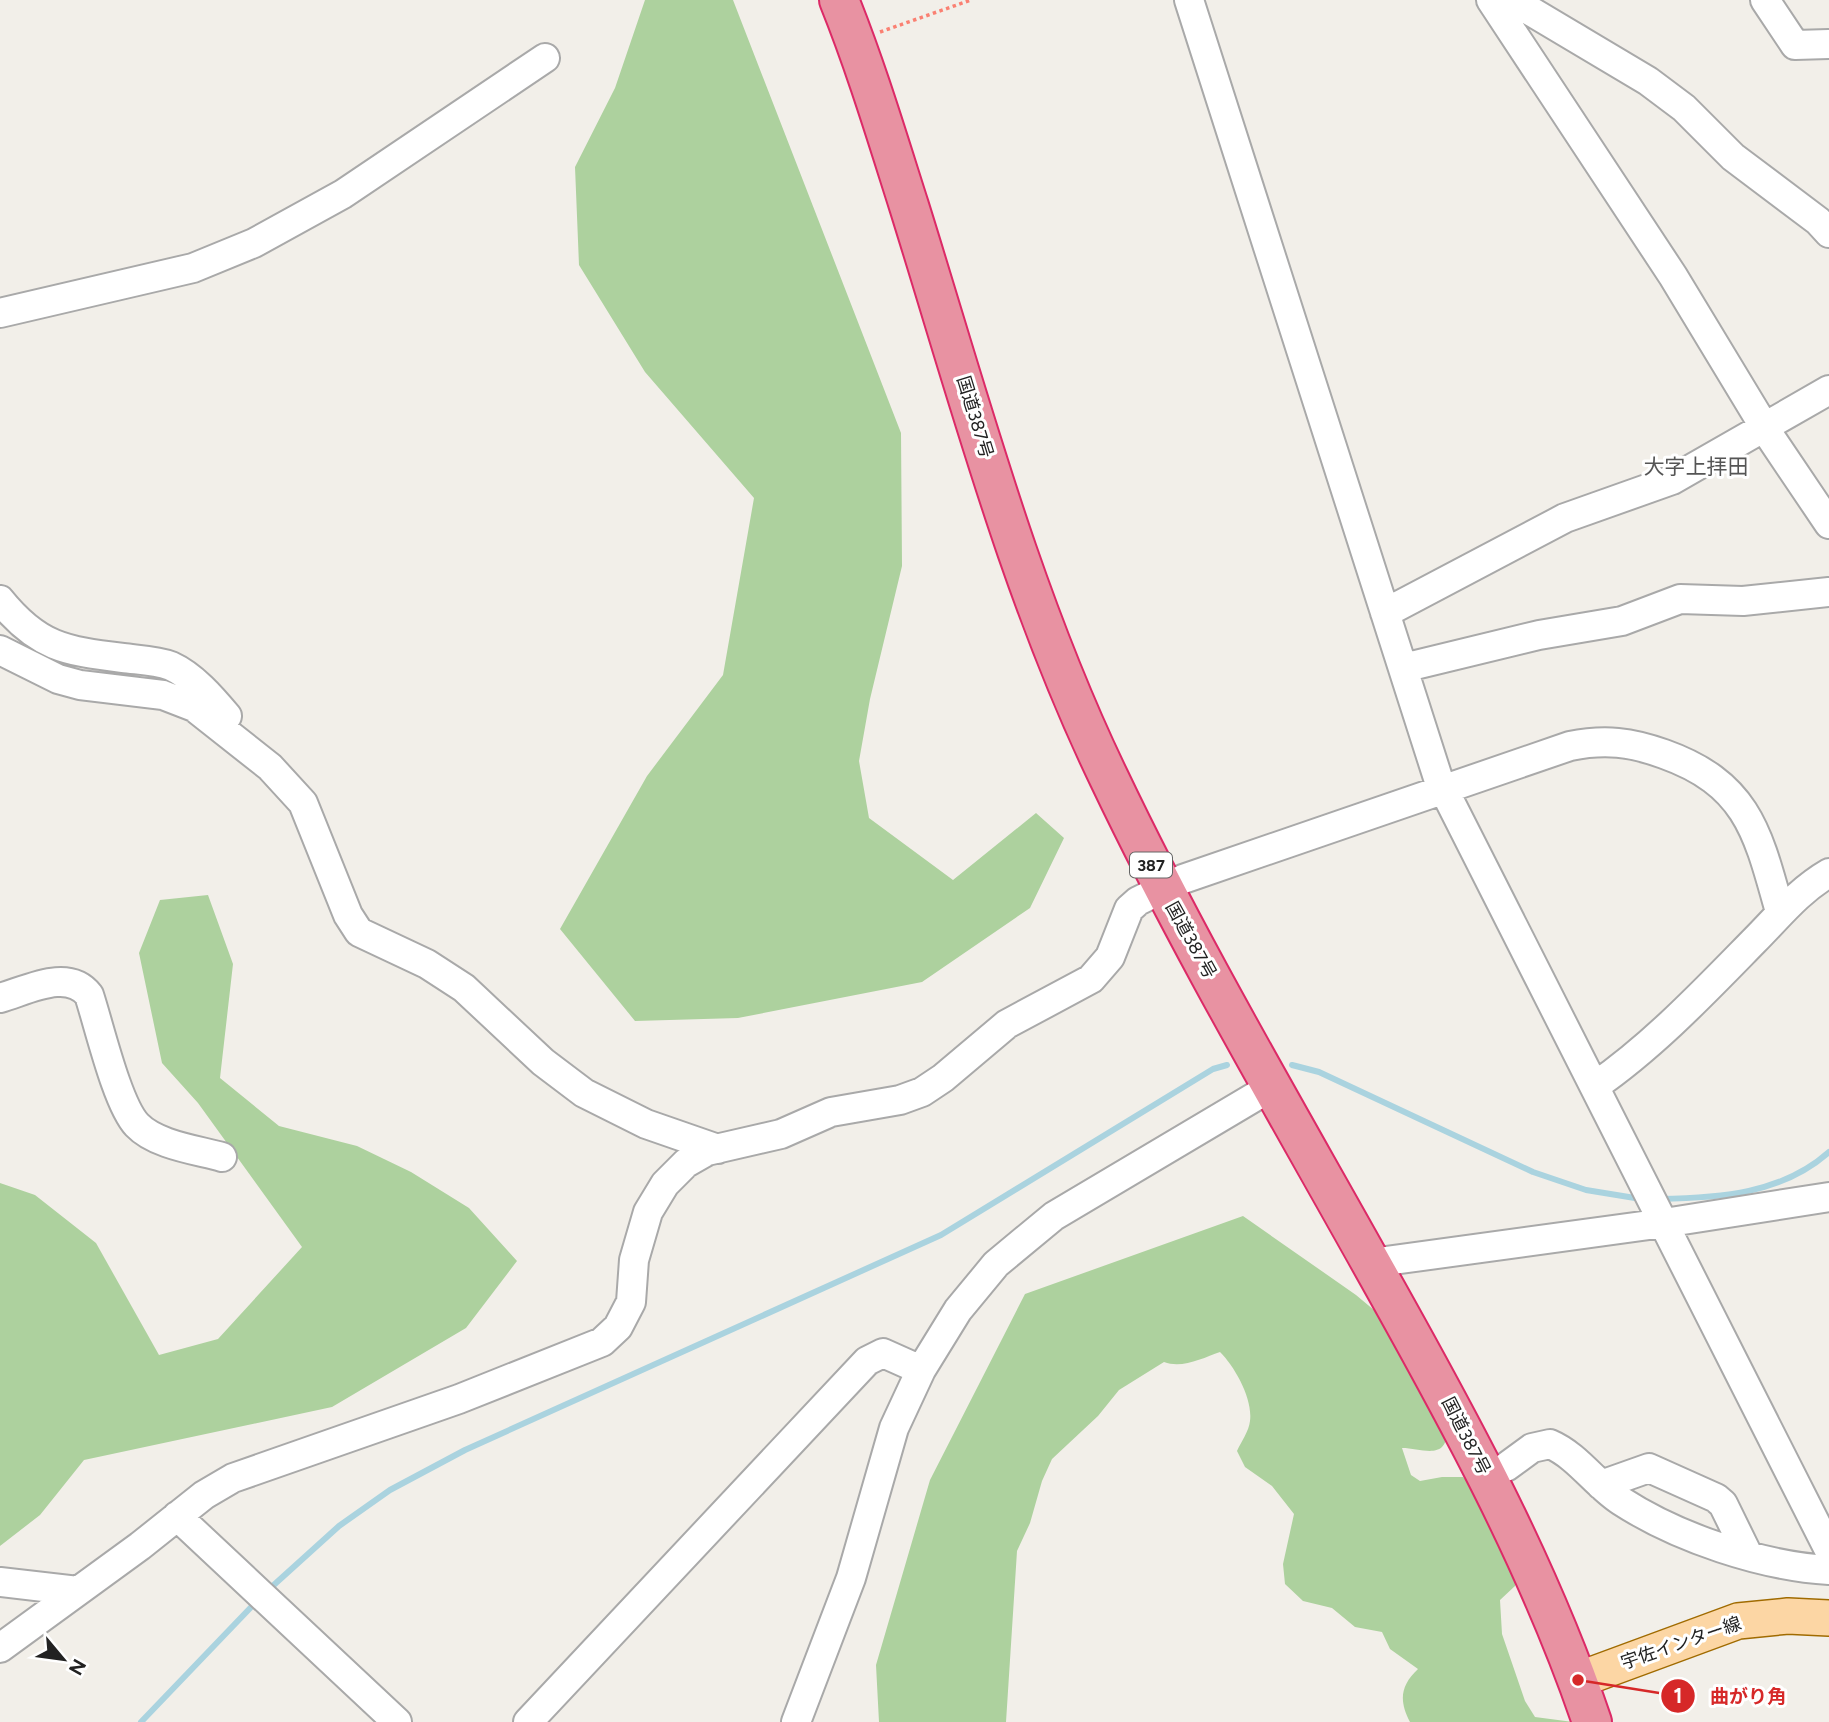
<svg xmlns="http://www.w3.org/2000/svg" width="1829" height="1722" viewBox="0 0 1829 1722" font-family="Figtree,'Noto Sans JP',sans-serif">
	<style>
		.forest { fill: #add19e }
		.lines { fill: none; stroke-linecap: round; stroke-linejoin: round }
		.stream { stroke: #aad3df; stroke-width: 6 }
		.minor-casing { stroke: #a9a9a9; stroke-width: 32 }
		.major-casing { stroke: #a06b00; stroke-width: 38 }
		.highway-casing { stroke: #dc2a67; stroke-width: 42 }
		.path { stroke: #fa8072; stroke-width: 3.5; stroke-dasharray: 3.5 3.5; stroke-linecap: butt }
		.minor { stroke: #fff; stroke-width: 28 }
		.major { stroke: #fcd6a4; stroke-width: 35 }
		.highway { stroke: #e892a2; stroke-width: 38 }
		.labels { text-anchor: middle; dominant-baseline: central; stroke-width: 6; stroke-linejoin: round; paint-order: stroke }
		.shield { fill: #fff; stroke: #646464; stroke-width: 2 }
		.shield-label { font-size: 16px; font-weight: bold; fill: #222 }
		.street-label { font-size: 18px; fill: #222; stroke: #fff }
		.quarter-label { font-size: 21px; fill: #555; stroke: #fff }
		.leader { fill: none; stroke: #d62828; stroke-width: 2.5 }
		.callout-dot { fill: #d62828; stroke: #fff; stroke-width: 2.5 }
		.mark-label { font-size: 21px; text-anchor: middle; font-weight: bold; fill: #fff }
		.callout-label { font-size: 19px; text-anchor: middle; font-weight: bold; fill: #d62828; stroke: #fff; stroke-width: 6; stroke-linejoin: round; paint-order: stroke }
	</style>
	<rect width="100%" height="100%" fill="#f2efe9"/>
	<path class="forest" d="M645 0H733L901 433 902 566 870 699 859 761 869 818 953 880 1036 813 1064 838 1030 908 922 982 738 1018 635 1021 560 929 647 776 723 675 754 498 645 372 579 265 575 167 615 88Z
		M208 895 233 964 220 1078 279 1126 357 1146 411 1172 469 1208 517 1261 466 1328 332 1407 84 1460 40 1515 0 1546V1183L35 1195 96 1243 159 1355 218 1339 302 1247 198 1103 162 1063 139 953 160 900Z
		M1243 1216 1356 1295 1405 1336 1447 1432C1446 1461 1421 1448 1402 1448L1411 1475 1420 1481 1442 1477H1463L1476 1490 1515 1578V1586L1500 1600 1502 1634 1525 1701 1535 1717 1573 1722H1410C1399 1701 1400 1686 1418 1669L1390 1649 1382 1632 1355 1627 1332 1608 1303 1601 1285 1584 1283 1564 1294 1514 1272 1486 1245 1467 1237 1451C1241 1442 1249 1431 1250 1421 1253 1399 1235 1367 1220 1352 1203 1358 1182 1369 1164 1362L1119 1390 1098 1416 1052 1459 1042 1481 1030 1523 1017 1551 1006 1722H879L876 1665 930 1480 1025 1294Z"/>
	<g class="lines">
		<path class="stream" d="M1292 1065 1319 1072 1533 1172 1586 1190 1641 1199
			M1659 1199C1719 1198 1782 1194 1829 1152
			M266 1592 339 1526 390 1490 465 1450 941 1235 1213 1069 1227 1065
			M141 1722 256 1602"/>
		<defs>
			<path id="minor" d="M1189 0 1438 778 1829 1550
				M1491 0 1673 276 1771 438 1829 524
				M1512 0 1648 81 1684 108 1733 157 1818 221 1829 233
				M1765 0 1795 45 1829 44
				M0 313 193 268 254 243 343 194 545 58
				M0 600C38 647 65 651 123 658 138 660 156 660 171 666 193 676 212 698 227 716
				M1385 613 1565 518 1672 480 1829 390
				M0 650 58 679 80 685 163 695 194 707 270 767 303 803 348 915 359 932 427 964 464 988 543 1062 584 1093 646 1124 718 1149
				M1403 668 1539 635 1622 621 1680 599 1743 601 1829 592
				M0 998C28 990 68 968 89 995 99 1025 117 1104 137 1125 156 1145 197 1150 222 1157
				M1595 1086C1653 1046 1705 991 1754 941 1779 916 1798 891 1829 873
				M1371 1263 1664 1223 1829 1197
				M1506 1467 1532 1448 1550 1444C1578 1456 1596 1485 1621 1501 1678 1538 1762 1566 1829 1570
				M1601 1485 1649 1468 1716 1498 1723 1504 1748 1555
				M177 1516 397 1722
				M0 1582 78 1591
				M0 1648 140 1546 204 1495 233 1478 459 1399 602 1342 618 1327 631 1302 634 1260 648 1212 665 1184 686 1163 707 1151 781 1134 831 1112 900 1100 922 1092 943 1078 1007 1024 1091 979 1110 957 1129 909 1138 901 1183 879 1570 746C1605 739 1631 742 1664 754 1748 784 1758 833 1780 912
				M528 1722 867 1361 883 1353 921 1370
				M796 1722 851 1578 894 1428 921 1370 958 1310 996 1264 1054 1216 1273 1086"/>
			<path id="major" d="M1578 1680 1738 1621 1788 1616 1829 1618"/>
			<path id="highway" d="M839 0C866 67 887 137 909 206 969 398 1021 596 1109 778 1189 946 1284 1107 1375 1270 1457 1416 1538 1563 1592 1722"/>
		</defs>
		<use href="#minor" class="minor-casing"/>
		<use href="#major" class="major-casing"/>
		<use href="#highway" class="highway-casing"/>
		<path class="path" d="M880 32 971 0"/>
		<use href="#minor" class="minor"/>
		<use href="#major" class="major"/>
		<use href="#highway" class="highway"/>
	</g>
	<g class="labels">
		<rect class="shield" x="1130" y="852.5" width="42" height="25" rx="5"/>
		<g class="shield-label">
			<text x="1151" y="865">387</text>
		</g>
		<g class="street-label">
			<text transform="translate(975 417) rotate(73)">国道387号</text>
			<text transform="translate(1191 940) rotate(61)">国道387号</text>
			<text transform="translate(1466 1436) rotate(63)">国道387号</text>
			<text transform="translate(1681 1643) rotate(-19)">宇佐インター線</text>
		</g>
		<g class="quarter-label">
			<text x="1696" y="466">大字上拝田</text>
		</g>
	</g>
	<path class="leader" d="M1578 1680L1678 1696"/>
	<g class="callout-dot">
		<circle cx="1578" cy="1680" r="7"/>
		<circle cx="1678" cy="1696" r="18"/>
	</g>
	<g class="mark-label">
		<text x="1678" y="1703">1</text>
	</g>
	<g class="callout-label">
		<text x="1748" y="1703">曲がり角</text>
	</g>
	<g transform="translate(63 1659) rotate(119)" stroke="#ffffff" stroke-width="5" paint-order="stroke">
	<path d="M0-5L12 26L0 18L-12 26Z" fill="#222222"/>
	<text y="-10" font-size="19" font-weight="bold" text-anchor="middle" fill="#222222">N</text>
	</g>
</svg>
